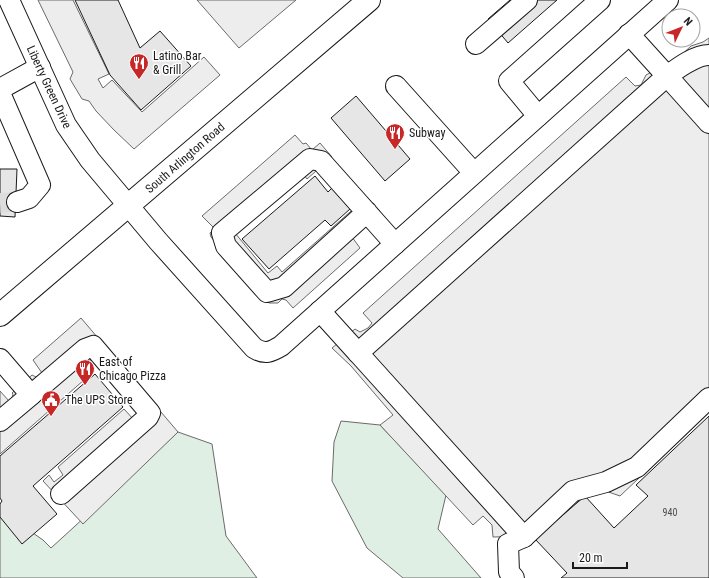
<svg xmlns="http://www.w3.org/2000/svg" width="709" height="578" font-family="'Roboto Condensed',sans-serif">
<rect width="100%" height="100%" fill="#fff"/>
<g fill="#e0efe3" stroke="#6a6a6a">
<polygon points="341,421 380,425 446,495 438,529 481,578 403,578 367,548 332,481 334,442"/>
<polygon points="178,432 212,444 226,536 257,578 0,578 0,510 43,540 51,548"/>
</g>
<g fill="#ededed" stroke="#6a6a6a">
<polygon points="38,0 73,0 109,74 98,79 103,88 112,80 142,112 204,57 220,75 134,149 114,130 96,111 89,101 82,99 70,79 73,72"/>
<polygon points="197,0 296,0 239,48"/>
<polygon points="709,38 709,412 620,496 600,489 590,490 531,536 493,537 492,525 483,516 473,525 380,425 393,415 351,366 332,348 355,329 360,332 368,328 372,323 363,313 626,77 635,86 641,85 646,75 678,58 691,46 703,42"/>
<polygon points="295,135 303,144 306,143 312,150 320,143 332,157 307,179 304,175 235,233 268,273 277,266 282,272 367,197 380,211 357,230 352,237 360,248 293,308 286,300 282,299 278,303 269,303 211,237 210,233 213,230 213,227 202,216"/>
<polygon points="81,318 178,432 83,524 43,481 49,475 54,482 63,475 58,467 124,409 135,421 138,416 137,410 96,362 90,360 84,362 93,372 0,454 0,391 9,401 12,398 13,394 12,393 32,375 36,377 42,373 33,360"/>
</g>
<g fill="#e6e6e6" stroke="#1a1a1a">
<polygon points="75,0 118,0 140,48 160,31 191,66 141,110 110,75"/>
<polygon points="510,0 557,0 508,43 488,19"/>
<polygon points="356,96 410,159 385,181 331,118"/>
<polygon points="0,169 17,169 15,217 0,216"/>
<polygon points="315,176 328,192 332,188 350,209 331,226 325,220 269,269 242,239"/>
<polygon points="95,374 123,407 33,486 57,514 22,544 0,517 0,504 2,501 0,498 0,456"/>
<polygon points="709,416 709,578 561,578 567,573 535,539 585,496 614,528 648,496 636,485"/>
</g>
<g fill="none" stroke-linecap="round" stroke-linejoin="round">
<polyline stroke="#ddd" stroke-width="20" stroke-dasharray="20 10" stroke-linecap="butt" points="0,203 17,202"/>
<g stroke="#1a1a1a" stroke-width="22">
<g id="minor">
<path d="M9,0L66,125L90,160L158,241L254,348C265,355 271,352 281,346L668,0"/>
<polyline points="476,44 527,0"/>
<path d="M709,55C695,55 678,68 667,76L709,123"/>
<polyline points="396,86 474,173"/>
<polyline points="0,89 40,67"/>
<polyline points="0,93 40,185 29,198 17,202"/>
<polyline points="538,116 509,81 600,0"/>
<polyline points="367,212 284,287 267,292 226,246 222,233 310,159 321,161 395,244"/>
<polyline points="320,311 358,353 630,109 667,76 629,34"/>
<polyline points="358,353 524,537 573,491 606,482 637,467 709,398"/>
<polyline points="0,359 31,395 85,349 93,346 150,413 148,417 61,494"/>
<polyline points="0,421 31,395"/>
<polyline points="514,578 509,572 508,544 524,537"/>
</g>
</g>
<g stroke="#1a1a1a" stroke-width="24">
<polyline id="major" points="0,315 369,0"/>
</g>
<use href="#minor" stroke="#fff" stroke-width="20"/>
<use href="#major" stroke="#fff" stroke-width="22"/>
</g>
<defs>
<g id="restaurant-pin" transform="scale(1)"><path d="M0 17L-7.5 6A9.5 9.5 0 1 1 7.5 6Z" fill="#c62828" stroke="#fff"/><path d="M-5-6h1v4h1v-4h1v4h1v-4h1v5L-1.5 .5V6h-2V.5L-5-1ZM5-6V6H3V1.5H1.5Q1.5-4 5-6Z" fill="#fff"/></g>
<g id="civic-pin" transform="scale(1)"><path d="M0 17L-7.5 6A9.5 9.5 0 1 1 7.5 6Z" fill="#c62828" stroke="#fff"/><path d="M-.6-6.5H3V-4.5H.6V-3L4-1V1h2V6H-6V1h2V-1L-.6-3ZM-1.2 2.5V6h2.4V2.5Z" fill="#fff"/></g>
</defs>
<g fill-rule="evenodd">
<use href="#restaurant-pin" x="139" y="63"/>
<use href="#restaurant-pin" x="395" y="133"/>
<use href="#restaurant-pin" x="85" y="369"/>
<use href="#civic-pin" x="51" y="400"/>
</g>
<g text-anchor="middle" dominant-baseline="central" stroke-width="3" stroke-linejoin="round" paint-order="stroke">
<g font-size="10" fill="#4d4d4d">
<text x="670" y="512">940</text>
</g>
<g font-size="12" fill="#1a1a1a" stroke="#fff" text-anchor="start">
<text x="153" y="56">Latino Bar<tspan x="153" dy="14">&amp; Grill</tspan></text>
<text x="409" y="133">Subway</text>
<text x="99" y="362">East of<tspan x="99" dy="14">Chicago Pizza</tspan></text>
<text x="65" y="400">The UPS Store</text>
</g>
<g font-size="12" fill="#1a1a1a" stroke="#fff">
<text transform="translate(49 87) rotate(65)">Liberty Green Drive</text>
<text transform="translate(185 158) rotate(-41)">South Arlington Road</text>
</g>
</g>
<g transform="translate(681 28) rotate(47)"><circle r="19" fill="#ffffff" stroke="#a3a3a3"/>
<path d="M0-3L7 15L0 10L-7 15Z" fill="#c62828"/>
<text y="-6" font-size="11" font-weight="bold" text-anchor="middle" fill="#1a1a1a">N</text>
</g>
<path d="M573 562v6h54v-6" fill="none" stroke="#1a1a1a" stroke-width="2"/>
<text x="579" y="562" font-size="12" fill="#1a1a1a" stroke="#ffffff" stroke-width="3" paint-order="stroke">20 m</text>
</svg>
